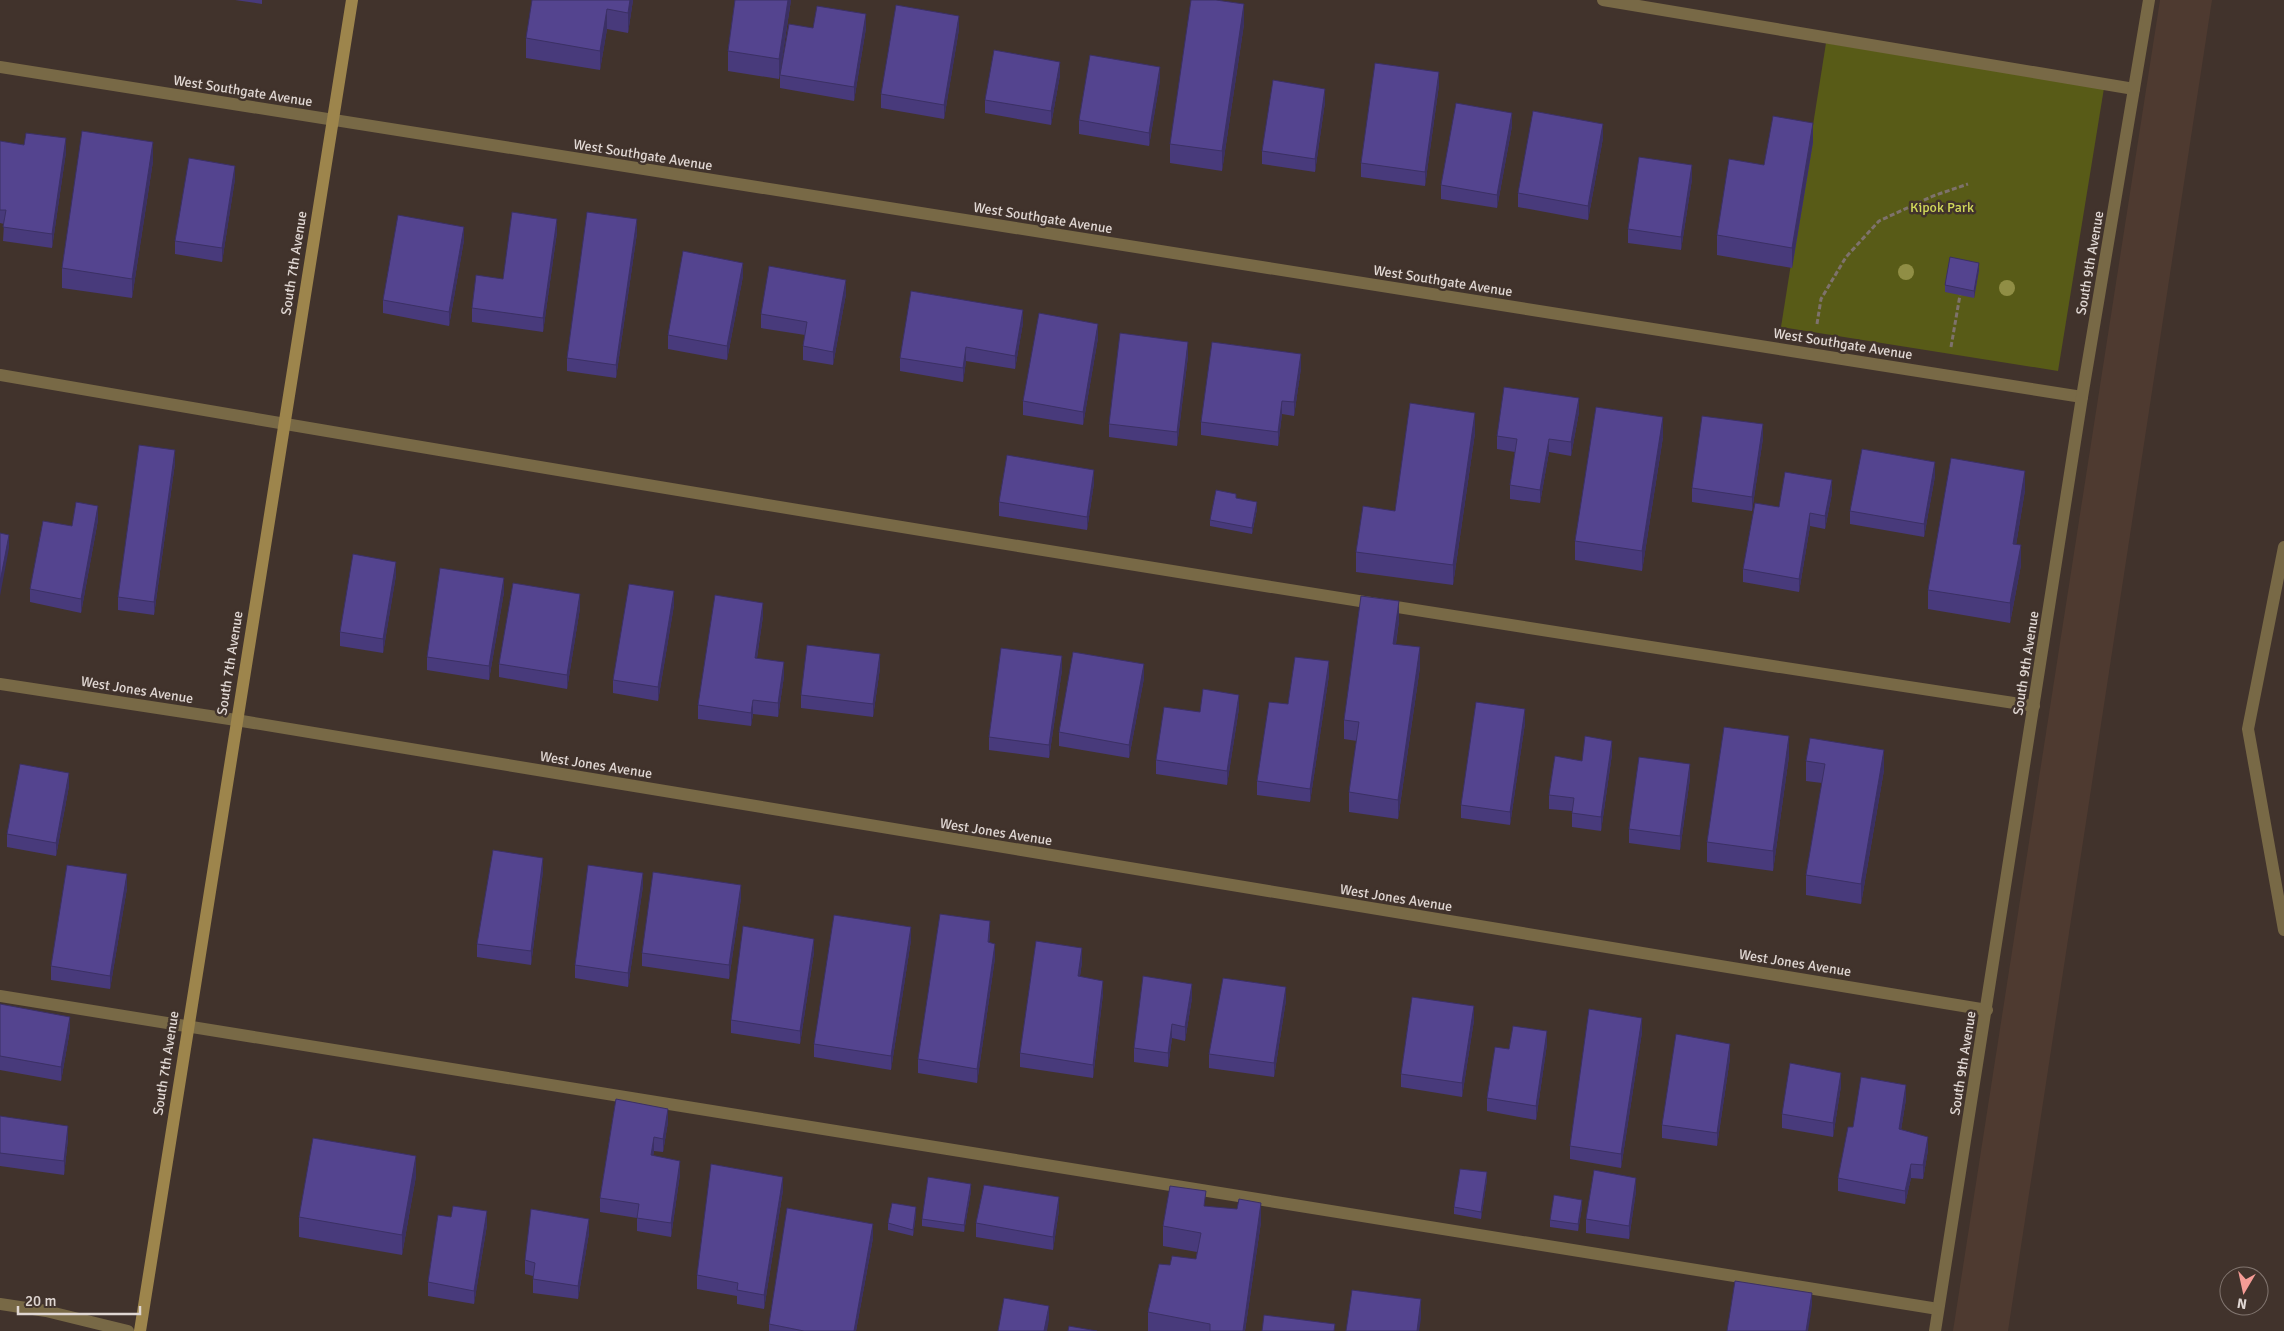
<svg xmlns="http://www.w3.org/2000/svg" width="2284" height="1331" font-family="Signika,sans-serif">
<rect width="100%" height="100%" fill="#41332c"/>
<polygon fill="#4e3a30" points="2160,0 2212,0 2008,1331 1953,1331"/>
<polygon fill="#585b17" points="1826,43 2104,88 2058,371 1781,327"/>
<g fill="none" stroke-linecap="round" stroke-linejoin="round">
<g stroke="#7e726c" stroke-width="3" stroke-dasharray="5 2.5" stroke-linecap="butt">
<polyline points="1817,324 1821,299 1846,257 1879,221 1933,196 1968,184"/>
<polyline points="1951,347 1960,295"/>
</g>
<g stroke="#786946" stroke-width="12">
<polyline points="1603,0 2134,89"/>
<path d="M0,375C677,492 1355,603 2034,706"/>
<polyline points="2284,547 2248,729 2284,930"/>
<polyline points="0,996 1938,1309"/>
</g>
<g stroke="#786946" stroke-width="12">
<polyline points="0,67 2082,397"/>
<polyline points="0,684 236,720 1987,1010"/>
<polyline points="0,1304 46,1311 128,1331"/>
<polyline points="1935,1331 2082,397 2149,0"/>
</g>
<polyline stroke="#9d854c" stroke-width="12" points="140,1331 352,0"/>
</g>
<g fill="#908e45">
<circle cx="1906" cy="272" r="8"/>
<circle cx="2007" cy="288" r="8"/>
</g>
<g fill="#483a7b">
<polygon points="235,0 262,0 262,4"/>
<polygon points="633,0 628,33 607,29 600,70 526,58 526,38"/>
<polygon points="735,0 791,0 779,79 728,71 728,51"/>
<polygon points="1244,24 1222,171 1170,163 1170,144"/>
<polygon points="813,28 866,28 854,101 780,88 780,75"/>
<polygon points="959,29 944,119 881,108 881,94"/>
<polygon points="1060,75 1051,125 985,113 985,100"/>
<polygon points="1160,80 1149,146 1079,134 1079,120"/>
<polygon points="1439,85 1425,186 1361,177 1361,163"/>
<polygon points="1325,102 1315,172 1262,164 1262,151"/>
<polygon points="1512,126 1497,208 1441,199 1441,185"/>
<polygon points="1603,138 1588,220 1518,207 1518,193"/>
<polygon points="0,141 66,152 52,248 3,241 4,224 0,223"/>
<polygon points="1813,142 1792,268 1717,255 1717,235 1764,165"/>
<polygon points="153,161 132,298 62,288 62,268"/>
<polygon points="235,179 222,262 175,254 175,241"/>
<polygon points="1692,179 1681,250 1628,243 1628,229"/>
<polygon points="557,232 543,332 472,322 472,308 503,279"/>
<polygon points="637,233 616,378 567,371 567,358"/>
<polygon points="464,240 449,326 383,313 383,300"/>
<polygon points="1979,270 1974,298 1945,292 1945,285"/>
<polygon points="743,276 727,360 668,349 668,335"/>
<polygon points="846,294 833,365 803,360 803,346 805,335 761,328 761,314"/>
<polygon points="1023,323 1015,369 966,361 963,382 900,371 900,358"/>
<polygon points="1098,338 1083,425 1023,415 1023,401"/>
<polygon points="1188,356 1177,446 1109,437 1109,424"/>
<polygon points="1301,368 1294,416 1282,414 1278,446 1201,435 1201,422"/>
<polygon points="1579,412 1571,456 1549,452 1540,503 1510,499 1510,485 1515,452 1497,449 1497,436"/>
<polygon points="1475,433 1453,585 1356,572 1356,552 1395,511"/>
<polygon points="1663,437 1642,571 1575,560 1575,541"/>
<polygon points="1763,438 1752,511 1692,502 1692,488"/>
<polygon points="175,463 154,615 118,610 118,597"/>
<polygon points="1935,476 1924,537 1850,524 1850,511"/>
<polygon points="1094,483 1087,530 999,516 999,502"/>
<polygon points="2025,490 2016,545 2021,565 2010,623 1928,609 1928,590"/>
<polygon points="1832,493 1825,529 1810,526 1799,592 1743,582 1743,569 1779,507"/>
<polygon points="1236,498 1257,509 1252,534 1210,526 1210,520"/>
<polygon points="98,520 81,613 30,602 30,589 72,526"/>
<polygon points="396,575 383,653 340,646 340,632"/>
<polygon points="504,592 489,680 427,670 427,657"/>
<polygon points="674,605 658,701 613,693 613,680"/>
<polygon points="580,608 567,689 499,677 499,664"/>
<polygon points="763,616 757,658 784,676 778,717 753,714 751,726 698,719 698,705"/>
<polygon points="1399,621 1396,644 1420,667 1398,819 1349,812 1349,792 1357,741 1344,739 1344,720"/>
<polygon points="880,668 873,717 801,708 801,695"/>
<polygon points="1062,670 1049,758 989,750 989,737"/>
<polygon points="1329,675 1310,802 1257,795 1257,781 1288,704"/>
<polygon points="1144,678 1129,758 1059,746 1059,732"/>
<polygon points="1239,708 1227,785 1156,774 1156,760 1200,712"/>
<polygon points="1525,723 1510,825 1461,818 1461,805"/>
<polygon points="1612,754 1601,831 1572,827 1572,811 1549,809 1549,795 1582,761"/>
<polygon points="1789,756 1773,871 1707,862 1707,842"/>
<polygon points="1806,761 1884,770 1861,904 1806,895 1806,875 1822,783 1806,781"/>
<polygon points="1690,778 1680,850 1629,843 1629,829"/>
<polygon points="69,786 56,856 7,847 7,834"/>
<polygon points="543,871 531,965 477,957 477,944"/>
<polygon points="643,886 628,987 575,978 575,965"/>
<polygon points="127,888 110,989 51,980 51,966"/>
<polygon points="741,898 729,979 642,966 642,953"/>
<polygon points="990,935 989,942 995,958 977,1083 918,1073 918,1059"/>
<polygon points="911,940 891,1070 814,1057 814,1044"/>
<polygon points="814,952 800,1044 731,1033 731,1020"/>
<polygon points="1082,962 1080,976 1103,994 1093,1078 1020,1067 1020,1053"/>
<polygon points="1192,998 1185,1041 1172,1038 1168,1067 1134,1062 1134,1048"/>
<polygon points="1286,1000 1274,1077 1209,1068 1209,1054"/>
<polygon points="0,1004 70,1030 61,1081 0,1070"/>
<polygon points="1474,1020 1462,1097 1401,1087 1401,1074"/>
<polygon points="1642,1032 1621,1168 1570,1159 1570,1146"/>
<polygon points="1547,1044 1536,1120 1487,1111 1487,1098"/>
<polygon points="1730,1058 1717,1146 1662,1138 1662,1125"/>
<polygon points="1841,1086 1833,1137 1782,1128 1782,1114"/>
<polygon points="616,1099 668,1122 663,1152 654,1151 653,1156 680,1174 671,1237 637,1231 637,1218 600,1212 600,1198"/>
<polygon points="1906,1099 1901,1130 1928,1150 1923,1179 1911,1178 1905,1204 1838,1191 1838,1178 1853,1127"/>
<polygon points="0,1116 68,1139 64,1175 0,1166"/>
<polygon points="416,1176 402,1255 299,1237 299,1217"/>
<polygon points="1487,1179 1481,1219 1454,1214 1454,1207"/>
<polygon points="783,1190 764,1309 737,1304 737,1296 697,1289 697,1275"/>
<polygon points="971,1191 964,1232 922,1226 922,1219"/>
<polygon points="1636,1191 1629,1239 1586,1233 1586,1219"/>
<polygon points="1206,1206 1261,1222 1245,1331 1148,1331 1148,1312 1196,1259 1197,1252 1163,1246 1163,1226"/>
<polygon points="1582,1207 1578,1231 1550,1227 1550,1220"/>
<polygon points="1059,1210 1053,1250 976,1237 976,1223"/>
<polygon points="916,1214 913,1236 888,1230 888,1223"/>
<polygon points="487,1225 474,1304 428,1296 428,1282"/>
<polygon points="589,1233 578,1299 533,1293 533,1276 525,1274 525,1260"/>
<polygon points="873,1238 856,1331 769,1331 769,1324"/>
</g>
<g fill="#3b3064">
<polygon points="630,0 633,0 628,33 628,13"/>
<polygon points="788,0 791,0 779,79 779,59"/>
<polygon points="1244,4 1244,24 1222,171 1222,151"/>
<polygon points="607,9 607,29 600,70 600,51"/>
<polygon points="866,14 866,28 854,101 854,87"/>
<polygon points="959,16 959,29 944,119 944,105"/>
<polygon points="1060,62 1060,75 1051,125 1051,111"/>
<polygon points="1160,67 1160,80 1149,146 1149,133"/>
<polygon points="1439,72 1439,85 1425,186 1425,172"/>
<polygon points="1325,89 1325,102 1315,172 1315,159"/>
<polygon points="1512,113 1512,126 1497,208 1497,195"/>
<polygon points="1813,123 1813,142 1792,268 1792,248"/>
<polygon points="1603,124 1603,138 1588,220 1588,206"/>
<polygon points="66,138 66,152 52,248 52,234"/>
<polygon points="153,142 153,161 132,298 132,279"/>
<polygon points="1692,165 1692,179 1681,250 1681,237"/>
<polygon points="235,166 235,179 222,262 222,248"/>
<polygon points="557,219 557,232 543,332 543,318"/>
<polygon points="637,219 637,233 616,378 616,365"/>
<polygon points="464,227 464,240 449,326 449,312"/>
<polygon points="743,263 743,276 727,360 727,346"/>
<polygon points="1979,263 1979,270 1974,298 1974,291"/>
<polygon points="846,280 846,294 833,365 833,352"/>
<polygon points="1023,310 1023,323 1015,369 1015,356"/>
<polygon points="1098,324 1098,338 1083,425 1083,412"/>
<polygon points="1188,342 1188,356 1177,446 1177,432"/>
<polygon points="966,347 966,361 963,382 963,368"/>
<polygon points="1301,354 1301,368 1294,416 1294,402"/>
<polygon points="1579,398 1579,412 1571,456 1571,442"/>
<polygon points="1282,401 1282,414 1278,446 1278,432"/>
<polygon points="1475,413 1475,433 1453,585 1453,565"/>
<polygon points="1663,417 1663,437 1642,571 1642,551"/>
<polygon points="1763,424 1763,438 1752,511 1752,497"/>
<polygon points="1549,439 1549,452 1540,503 1540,490"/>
<polygon points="175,450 175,463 154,615 154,602"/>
<polygon points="1935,462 1935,476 1924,537 1924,524"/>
<polygon points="1094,470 1094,483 1087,530 1087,517"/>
<polygon points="2025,471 2025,490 2013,564 2013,544"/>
<polygon points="1832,480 1832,493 1825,529 1825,516"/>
<polygon points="1257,502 1257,509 1252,534 1252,528"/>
<polygon points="98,506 98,520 81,613 81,599"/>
<polygon points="1810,513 1810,526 1799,592 1799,579"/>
<polygon points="9,535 9,548 0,596 0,582"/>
<polygon points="2021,545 2021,565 2010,623 2010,603"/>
<polygon points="396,562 396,575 383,653 383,639"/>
<polygon points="504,578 504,592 489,680 489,666"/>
<polygon points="674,591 674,605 658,701 658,687"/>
<polygon points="580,594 580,608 567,689 567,675"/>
<polygon points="1399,601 1399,621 1393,663 1393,644"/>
<polygon points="763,603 763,616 755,671 755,658"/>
<polygon points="1420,647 1420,667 1398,819 1398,800"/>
<polygon points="880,654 880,668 873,717 873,704"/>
<polygon points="1062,656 1062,670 1049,758 1049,745"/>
<polygon points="1329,661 1329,675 1310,802 1310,789"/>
<polygon points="784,662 784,676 778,717 778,703"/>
<polygon points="1144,664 1144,678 1129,758 1129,745"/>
<polygon points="1239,695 1239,708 1227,785 1227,771"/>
<polygon points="753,700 753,714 751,726 751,713"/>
<polygon points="1525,709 1525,723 1510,825 1510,812"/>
<polygon points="1789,736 1789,756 1773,871 1773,851"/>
<polygon points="1612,741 1612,754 1601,831 1601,817"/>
<polygon points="1884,750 1884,770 1861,904 1861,884"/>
<polygon points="1690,764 1690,778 1680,850 1680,836"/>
<polygon points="69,773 69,786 56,856 56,843"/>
<polygon points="543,858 543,871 531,965 531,951"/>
<polygon points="643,873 643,886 628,987 628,973"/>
<polygon points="127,874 127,888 110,989 110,976"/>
<polygon points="741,885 741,898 729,979 729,965"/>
<polygon points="990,921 990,935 988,955 988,942"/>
<polygon points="911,927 911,940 891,1070 891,1056"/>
<polygon points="814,939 814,952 800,1044 800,1031"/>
<polygon points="995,944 995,958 977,1083 977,1069"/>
<polygon points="1082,948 1082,962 1078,990 1078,976"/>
<polygon points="1103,981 1103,994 1093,1078 1093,1065"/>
<polygon points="1192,984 1192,998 1185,1041 1185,1027"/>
<polygon points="1286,987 1286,1000 1274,1077 1274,1063"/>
<polygon points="1474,1006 1474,1020 1462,1097 1462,1083"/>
<polygon points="70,1017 70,1030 61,1081 61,1067"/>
<polygon points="1642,1018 1642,1032 1621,1168 1621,1154"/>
<polygon points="1172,1024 1172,1038 1168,1067 1168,1053"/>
<polygon points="1547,1031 1547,1044 1536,1120 1536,1106"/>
<polygon points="1730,1044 1730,1058 1717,1146 1717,1133"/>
<polygon points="1841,1073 1841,1086 1833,1137 1833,1123"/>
<polygon points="1906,1085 1906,1099 1899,1143 1899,1129"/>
<polygon points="668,1109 668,1122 663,1152 663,1139"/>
<polygon points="68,1126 68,1139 64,1175 64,1161"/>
<polygon points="654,1137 654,1151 651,1169 651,1155"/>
<polygon points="1928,1137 1928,1150 1923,1179 1923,1165"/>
<polygon points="416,1156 416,1176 402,1255 402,1235"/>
<polygon points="680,1161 680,1174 671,1237 671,1223"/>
<polygon points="1911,1164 1911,1178 1905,1204 1905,1191"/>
<polygon points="1487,1172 1487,1179 1481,1219 1481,1212"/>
<polygon points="783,1177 783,1190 764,1309 764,1295"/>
<polygon points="1636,1178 1636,1191 1629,1239 1629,1226"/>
<polygon points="971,1184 971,1191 964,1232 964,1225"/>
<polygon points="1059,1197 1059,1210 1053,1250 1053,1237"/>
<polygon points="1582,1200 1582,1207 1578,1231 1578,1224"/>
<polygon points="1261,1203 1261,1222 1245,1331 1243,1331"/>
<polygon points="916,1207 916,1214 913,1236 913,1230"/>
<polygon points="487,1211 487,1225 474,1304 474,1291"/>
<polygon points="589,1219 589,1233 578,1299 578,1286"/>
<polygon points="873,1224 873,1238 856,1331 854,1331"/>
<polygon points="1812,1293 1812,1306 1808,1331 1806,1331"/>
<polygon points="1421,1299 1421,1319 1419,1331 1417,1331"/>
<polygon points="1049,1306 1049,1320 1047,1331 1044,1331"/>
</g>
<g fill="#54448f" stroke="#3b3064">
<polygon points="532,0 630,0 628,13 607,9 600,51 526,38"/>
<polygon points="735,0 788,0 779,59 728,51"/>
<polygon points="1191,0 1216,0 1244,4 1222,151 1170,144"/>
<polygon points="896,5 959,16 944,105 881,94"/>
<polygon points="817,6 866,14 854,87 780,75 789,24 813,28"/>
<polygon points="994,50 1060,62 1051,111 985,100"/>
<polygon points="1090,55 1160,67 1149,133 1079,120"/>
<polygon points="1375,63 1439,72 1425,172 1361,163"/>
<polygon points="1273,80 1325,89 1315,159 1262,151"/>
<polygon points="1456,103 1512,113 1497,195 1441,185"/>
<polygon points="1533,111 1603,124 1588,206 1518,193"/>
<polygon points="1773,116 1813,123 1792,248 1717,235 1729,159 1764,165"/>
<polygon points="82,131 153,142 132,279 62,268"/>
<polygon points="26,133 66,138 52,234 3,227 6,210 0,210 0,141 24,145"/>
<polygon points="1639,157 1692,165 1681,237 1628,229"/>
<polygon points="189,158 235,166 222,248 175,241"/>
<polygon points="512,212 557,219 543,318 472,308 476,275 503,279"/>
<polygon points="587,212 637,219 616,365 567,358"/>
<polygon points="398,215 464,227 449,312 383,300"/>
<polygon points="683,251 743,263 727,346 668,335"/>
<polygon points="1950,257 1979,263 1974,291 1945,285"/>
<polygon points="769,266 846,280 833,352 803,346 807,322 761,314"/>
<polygon points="911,291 1023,310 1015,356 966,347 963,368 900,358"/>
<polygon points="1039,313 1098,324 1083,412 1023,401"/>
<polygon points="1120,333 1188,342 1177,432 1109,424"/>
<polygon points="1212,342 1301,354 1294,402 1282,401 1278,432 1201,422"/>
<polygon points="1504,387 1579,398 1571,442 1549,439 1540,490 1510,485 1517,439 1497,436"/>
<polygon points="1410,403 1475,413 1453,565 1356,552 1363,506 1395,511"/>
<polygon points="1596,407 1663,417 1642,551 1575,541"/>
<polygon points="1702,416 1763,424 1752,497 1692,488"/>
<polygon points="139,445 175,450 154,602 118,597"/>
<polygon points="1862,449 1935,462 1924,524 1850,511"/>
<polygon points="1007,455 1094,470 1087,517 999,502"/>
<polygon points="1951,458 2025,471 2013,544 2021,545 2010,603 1928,590"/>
<polygon points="1785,472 1832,480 1825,516 1810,513 1799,579 1743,569 1755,503 1779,507"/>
<polygon points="1216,490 1236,494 1236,498 1257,502 1252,528 1210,520"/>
<polygon points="76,502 98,506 81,599 30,589 43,521 72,526"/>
<polygon points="0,533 9,535 0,582"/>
<polygon points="353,554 396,562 383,639 340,632"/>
<polygon points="440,568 504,578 489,666 427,657"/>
<polygon points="513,583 580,594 567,675 499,664"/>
<polygon points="629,584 674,591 658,687 613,680"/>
<polygon points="715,595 763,603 755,658 784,662 778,703 753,700 751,713 698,705"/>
<polygon points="1361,596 1399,601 1393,644 1420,647 1398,800 1349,792 1359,722 1344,720"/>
<polygon points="807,645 880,654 873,704 801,695"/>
<polygon points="1001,648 1062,656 1049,745 989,737"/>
<polygon points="1073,652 1144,664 1129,745 1059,732"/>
<polygon points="1295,657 1329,661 1310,789 1257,781 1269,702 1288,704"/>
<polygon points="1203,689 1239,695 1227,771 1156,760 1164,707 1200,712"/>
<polygon points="1476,702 1525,709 1510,812 1461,805"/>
<polygon points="1724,727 1789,736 1773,851 1707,842"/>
<polygon points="1585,736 1612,741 1601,817 1572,813 1574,798 1549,795 1555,756 1582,761"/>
<polygon points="1810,738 1884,750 1861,884 1806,875 1825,764 1806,761"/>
<polygon points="1639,757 1690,764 1680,836 1629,829"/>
<polygon points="20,764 69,773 56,843 7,834"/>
<polygon points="493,850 543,858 531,951 477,944"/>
<polygon points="67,865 127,874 110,976 51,966"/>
<polygon points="588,865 643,873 628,973 575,965"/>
<polygon points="653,872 741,885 729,965 642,953"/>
<polygon points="940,914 990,921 988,942 995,944 977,1069 918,1059"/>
<polygon points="834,915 911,927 891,1056 814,1044"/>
<polygon points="743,926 814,939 800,1031 731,1020"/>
<polygon points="1036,941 1082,948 1078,976 1103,981 1093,1065 1020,1053"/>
<polygon points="1143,976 1192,984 1185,1027 1172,1024 1168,1053 1134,1048"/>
<polygon points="1223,978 1286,987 1274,1063 1209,1054"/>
<polygon points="1412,997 1474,1006 1462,1083 1401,1074"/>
<polygon points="0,1004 70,1017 61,1067 0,1056"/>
<polygon points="1589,1009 1642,1018 1621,1154 1570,1146"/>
<polygon points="1513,1026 1547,1031 1536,1106 1487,1098 1495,1047 1509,1049"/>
<polygon points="1676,1034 1730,1044 1717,1133 1662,1125"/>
<polygon points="1790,1063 1841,1073 1833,1123 1782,1114"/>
<polygon points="1861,1077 1906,1085 1899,1129 1928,1137 1923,1165 1911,1164 1905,1191 1838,1178 1848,1127 1853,1127"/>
<polygon points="616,1099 668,1109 663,1139 654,1137 651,1155 680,1161 671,1223 637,1218 639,1204 600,1198"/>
<polygon points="0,1116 68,1126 64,1161 0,1153"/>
<polygon points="313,1138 416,1156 402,1235 299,1217"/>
<polygon points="711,1164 783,1177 764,1295 737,1290 738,1283 697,1275"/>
<polygon points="1460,1169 1487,1172 1481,1212 1454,1207"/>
<polygon points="1594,1170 1636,1178 1629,1226 1586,1219"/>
<polygon points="928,1177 971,1184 964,1225 922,1219"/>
<polygon points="984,1185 1059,1197 1053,1237 976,1223"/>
<polygon points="1170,1186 1206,1191 1204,1206 1237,1209 1239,1199 1261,1203 1243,1331 1210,1331 1210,1324 1148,1312 1159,1264 1170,1265 1172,1256 1196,1259 1201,1233 1163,1226"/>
<polygon points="1554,1195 1582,1200 1578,1224 1550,1220"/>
<polygon points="892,1203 916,1207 913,1230 888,1223"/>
<polygon points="453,1206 487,1211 474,1291 428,1282 438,1215 451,1217"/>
<polygon points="787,1208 873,1224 854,1331 804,1331 769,1324"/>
<polygon points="531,1209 589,1219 578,1286 533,1279 535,1263 525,1260"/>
<polygon points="1735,1281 1812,1293 1806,1331 1727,1331"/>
<polygon points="1352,1290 1421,1299 1417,1331 1346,1331"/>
<polygon points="1004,1298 1049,1306 1044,1331 998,1331"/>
<polygon points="1264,1315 1335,1324 1334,1331 1262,1331"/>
<polygon points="1069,1326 1097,1331 1068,1331"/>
</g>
<g text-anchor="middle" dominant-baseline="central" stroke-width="5" stroke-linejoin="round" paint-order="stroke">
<g font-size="14" fill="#e0d7d3" stroke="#41332c">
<text transform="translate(243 91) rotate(9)">West Southgate Avenue</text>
<text transform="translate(643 155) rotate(9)">West Southgate Avenue</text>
<text transform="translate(1043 218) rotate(9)">West Southgate Avenue</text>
<text transform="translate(294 263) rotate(-81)">South 7th Avenue</text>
<text transform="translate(2090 263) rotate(-80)">South 9th Avenue</text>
<text transform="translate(1443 281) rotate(9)">West Southgate Avenue</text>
<text transform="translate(1843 344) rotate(9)">West Southgate Avenue</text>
<text transform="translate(230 663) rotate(-81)">South 7th Avenue</text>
<text transform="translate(2026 663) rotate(-81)">South 9th Avenue</text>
<text transform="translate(137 690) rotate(9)">West Jones Avenue</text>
<text transform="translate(596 765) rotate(9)">West Jones Avenue</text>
<text transform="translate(996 832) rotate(9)">West Jones Avenue</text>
<text transform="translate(1396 898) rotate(9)">West Jones Avenue</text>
<text transform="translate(1795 963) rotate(9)">West Jones Avenue</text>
<text transform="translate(166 1063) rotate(-81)">South 7th Avenue</text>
<text transform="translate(1963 1063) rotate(-81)">South 9th Avenue</text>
</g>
<g font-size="14" fill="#d1d95a" stroke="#41332c">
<text x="1942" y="207">Kipok Park</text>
</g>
</g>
<g transform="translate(2244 1291) rotate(189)"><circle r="24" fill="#41332c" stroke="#81756f"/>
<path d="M0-4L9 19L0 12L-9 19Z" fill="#f59c96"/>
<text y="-8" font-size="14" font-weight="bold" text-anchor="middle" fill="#e0d7d3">N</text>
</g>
<path d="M18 1306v8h122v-8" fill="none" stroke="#e0d7d3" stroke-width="2.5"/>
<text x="25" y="1306" font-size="15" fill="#e0d7d3" stroke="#41332c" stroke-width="4" paint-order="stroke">20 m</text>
</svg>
